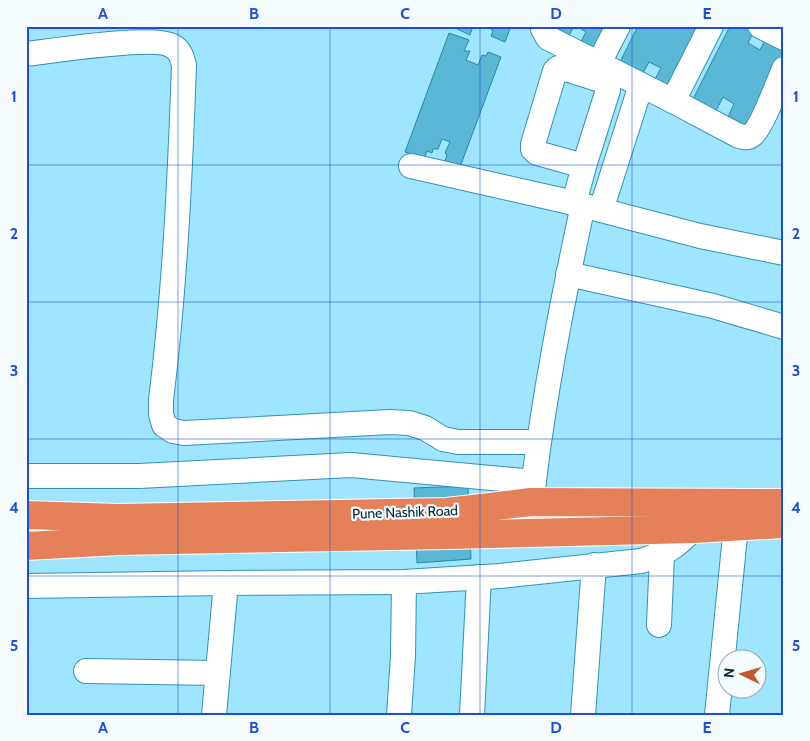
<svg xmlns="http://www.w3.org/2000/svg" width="810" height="741" font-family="Cabin,sans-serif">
<rect width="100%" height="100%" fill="#9fe5ff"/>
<g fill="#5bb7d6" stroke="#2589a6">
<polygon points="451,26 473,26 470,35"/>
<polygon points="491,26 511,26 505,42 491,36 493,31 490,28"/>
<polygon points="547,26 574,26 566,41"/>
<polygon points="576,26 615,26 600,56 579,45 586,32"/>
<polygon points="638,26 708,26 674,92 654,81 661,68 649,62 641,77 618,66"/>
<polygon points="730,26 744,26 754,31 748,43 760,50 767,36 784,45 784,57 748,128 728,117 734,104 723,97 715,113 692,101"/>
<polygon points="449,33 469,40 464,51 470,51 466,60 478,65 482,55 486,56 488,52 501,57 460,167 445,161 447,155 445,153 450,142 442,139 438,149 433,149 432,153 427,151 424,159 405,152"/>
<polygon points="468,486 471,559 417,563 414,488"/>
</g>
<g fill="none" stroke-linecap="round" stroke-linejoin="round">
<g stroke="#3393b1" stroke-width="26">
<g id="minor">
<path d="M543,26V29L548,38L673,101L737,135C742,137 747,139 752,135C762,127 778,83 784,69"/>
<polyline points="760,26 784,38"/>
<path d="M26,54C52,51 155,35 172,46C180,50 182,57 184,65C180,177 175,288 161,400V414L164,425L173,431L184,433L390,422L409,423L425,428L443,439L458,442H538"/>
<polyline points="599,63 618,26"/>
<polyline points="673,101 711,26"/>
<polyline points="411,166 574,203 700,236 784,253"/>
<polyline points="574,203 584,166 537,153 533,149 533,144 555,71 558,68 563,68 604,81 608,86 608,90 584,166"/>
<polyline points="601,210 641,85"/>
<polyline points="568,274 713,306 784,327"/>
<polyline points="26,476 139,476 351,465 534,482"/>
<path d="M532,497C543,399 562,302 583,205"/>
<path d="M26,586L226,583L404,582L500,576L641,561C666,553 675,548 693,529"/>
<polyline points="659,625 662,554"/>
<polyline points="86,671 218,673"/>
<polyline points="214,715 226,583"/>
<polyline points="399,715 403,656 404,582"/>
<polyline points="472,715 479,577"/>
<polyline points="583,715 594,565"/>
<polyline points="717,715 736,526"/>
</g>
</g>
<g stroke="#fff" stroke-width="30">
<g id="highway">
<polyline points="26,515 118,518 447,512 531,502 784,503"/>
<polyline points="26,546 119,541 449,535 693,529 784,524"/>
</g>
</g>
<use href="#minor" stroke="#fff" stroke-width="24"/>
<use href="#highway" stroke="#e58159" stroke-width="28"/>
</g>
<path fill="none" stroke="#1d4ed8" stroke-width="1" stroke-opacity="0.55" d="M178,26V715M330,26V715M480,26V715M632,26V715M26,165H784M26,302H784M26,439H784M26,576H784"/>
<g text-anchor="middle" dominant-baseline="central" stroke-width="4.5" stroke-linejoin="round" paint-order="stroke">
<g font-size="14" fill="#002834" stroke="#f4fcff">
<text transform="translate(405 512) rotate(-2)">Pune Nashik Road</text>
</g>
</g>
<rect width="810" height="741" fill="none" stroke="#f4fcff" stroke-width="55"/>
<g transform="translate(742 674) rotate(275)"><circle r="24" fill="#f4fcff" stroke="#92a7ae"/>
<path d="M0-4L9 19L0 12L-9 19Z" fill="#c15a2d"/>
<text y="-8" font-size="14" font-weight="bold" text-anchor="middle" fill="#002834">N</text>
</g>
<rect x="28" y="28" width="754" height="686" fill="none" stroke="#1d4ed8" stroke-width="2"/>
<g font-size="16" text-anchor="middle" font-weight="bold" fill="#1d4ed8">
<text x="103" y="19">A</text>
<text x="254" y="19">B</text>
<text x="405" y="19">C</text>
<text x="556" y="19">D</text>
<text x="707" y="19">E</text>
<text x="14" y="102">1</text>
<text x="796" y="102">1</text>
<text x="14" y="239">2</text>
<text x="796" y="239">2</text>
<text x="14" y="376">3</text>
<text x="796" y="376">3</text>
<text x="14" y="513">4</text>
<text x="796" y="513">4</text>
<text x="14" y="651">5</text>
<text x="796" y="651">5</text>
<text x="103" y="733">A</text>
<text x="254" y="733">B</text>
<text x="405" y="733">C</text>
<text x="556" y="733">D</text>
<text x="707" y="733">E</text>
</g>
</svg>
